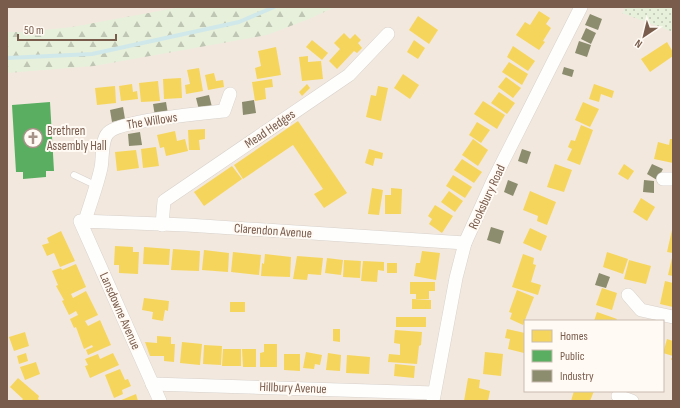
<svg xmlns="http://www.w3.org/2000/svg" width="680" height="408" font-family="'Sofia Sans Condensed',sans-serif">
<defs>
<pattern id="forest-firs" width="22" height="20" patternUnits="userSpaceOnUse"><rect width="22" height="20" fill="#e7f0db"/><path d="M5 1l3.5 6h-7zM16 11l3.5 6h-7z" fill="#c0c6b4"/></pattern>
<pattern id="park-dots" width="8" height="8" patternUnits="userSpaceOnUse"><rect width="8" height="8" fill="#e7f0db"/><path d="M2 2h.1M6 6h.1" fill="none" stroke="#c0c6b4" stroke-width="1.8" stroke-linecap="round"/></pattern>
</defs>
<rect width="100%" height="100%" fill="#f9f5f0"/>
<path fill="#f2e8de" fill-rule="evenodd" d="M7,7H673V401H7ZM525,321H663V391H525Z"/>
<polygon fill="url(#forest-firs)" points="181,7 335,7 309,19 267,35 94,66 7,73 7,32 25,32 72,27"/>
<polygon fill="url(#park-dots)" points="626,7 673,7 673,32 622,13"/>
<g fill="#f6d55c">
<polygon points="539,11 550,18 546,24 551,28 543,41 545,42 539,50 516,35 525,22 530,25"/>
<polygon points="418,16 438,30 429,44 409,30"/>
<polygon points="344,33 350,39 355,34 361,40 358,43 362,48 357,53 354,51 337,69 329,61 340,49 334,43"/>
<polygon points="312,40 328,53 322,60 306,47"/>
<polygon points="414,40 425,48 418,59 407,52"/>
<polygon points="667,42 673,52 673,56 650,72 641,59"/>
<polygon points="513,46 535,61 528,71 507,57"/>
<polygon points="276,47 281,75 257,79 255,68 261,66 258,51"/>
<polygon points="308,56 308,62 321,61 323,79 302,81 299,57"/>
<polygon points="509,62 528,74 522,85 502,72"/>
<polygon points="199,68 203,91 186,94 185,85 190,84 187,70"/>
<polygon points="214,73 216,81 223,80 224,87 208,90 205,75"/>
<polygon points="403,74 419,85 410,99 394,88"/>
<polygon points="506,77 521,88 513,98 498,87"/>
<polygon points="181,78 182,98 164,99 163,79"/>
<polygon points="272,79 273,87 265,88 266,99 255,101 252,82"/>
<polygon points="158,81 160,101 141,102 139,83"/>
<polygon points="132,84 133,92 137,91 138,99 121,101 119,86"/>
<polygon points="307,84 310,88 302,96 299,92"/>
<polygon points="594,84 614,91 612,98 601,94 599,102 589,99"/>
<polygon points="115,86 116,103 97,105 95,88"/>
<polygon points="378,86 388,88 381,121 366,117 371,95 376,96"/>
<polygon points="499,92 515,103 507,114 491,103"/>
<polygon points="483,101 505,115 497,129 474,114"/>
<polygon points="583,102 599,109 590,127 575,120"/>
<polygon points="298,121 347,193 324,208 314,194 323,189 293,145 243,179 234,165"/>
<polygon points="477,122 490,130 481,143 469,135"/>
<polygon points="581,125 593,130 580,165 567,160 572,149 568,147 571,140 575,141"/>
<polygon points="205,129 205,139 199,140 200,150 189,150 188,130"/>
<polygon points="175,131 177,141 185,139 188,151 166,156 164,147 160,148 157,135"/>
<polygon points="473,139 488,150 478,166 462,155"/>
<polygon points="670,139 673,139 673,163 654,159 658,142 669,145"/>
<polygon points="156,147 159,166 143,168 141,149"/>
<polygon points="369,149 383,153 382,159 375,158 373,166 365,163"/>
<polygon points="136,150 139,168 117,171 115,152"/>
<polygon points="462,159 482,172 474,183 454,170"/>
<polygon points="555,164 572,170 564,192 547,187"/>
<polygon points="624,164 634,171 628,180 618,174"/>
<polygon points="232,166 242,179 204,206 194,192"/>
<polygon points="453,175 472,187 465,198 446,186"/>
<polygon points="372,188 383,190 379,215 368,214"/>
<polygon points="391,188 402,189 401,214 385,214 385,195 391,195"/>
<polygon points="449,191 463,201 455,212 441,202"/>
<polygon points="530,191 556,202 547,225 537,221 538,216 523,210"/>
<polygon points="641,198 655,207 647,221 633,212"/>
<polygon points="435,205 453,216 442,233 429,224 432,219 428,216"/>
<polygon points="530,228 547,236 541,251 523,243"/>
<polygon points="672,230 673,230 673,253 667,252"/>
<polygon points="61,231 75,261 60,267 54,253 47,256 42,245 49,243 47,238"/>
<polygon points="115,246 133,247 133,252 139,252 138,274 119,273 119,265 114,265"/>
<polygon points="144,247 170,249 169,265 143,264"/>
<polygon points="173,249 200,251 199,271 171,270"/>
<polygon points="204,250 229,253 228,272 202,270"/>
<polygon points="422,251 440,253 436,280 414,276 416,263 420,263"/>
<polygon points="233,252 261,255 259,275 231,272"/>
<polygon points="607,252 628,259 623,274 603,267"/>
<polygon points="265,254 291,257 290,277 261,276 262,263 264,264"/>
<polygon points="523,254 534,258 533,264 536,265 531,282 541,285 538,295 512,287"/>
<polygon points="297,256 323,258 321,275 308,274 307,280 293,279"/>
<polygon points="327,258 343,260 341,275 325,273"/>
<polygon points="672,258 673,258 673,276 668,275"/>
<polygon points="344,260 361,261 360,278 343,277"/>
<polygon points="629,260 651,266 646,284 624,279"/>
<polygon points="363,261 384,262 384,271 378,270 377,282 361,281"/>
<rect x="387" y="263" width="10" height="10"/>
<polygon points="76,264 86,287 71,294 73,298 86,291 98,315 85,321 88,326 100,320 111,345 88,355 86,350 93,347 92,345 84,349 76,327 74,328 70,319 78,315 76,311 69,315 62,301 64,300 56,286 58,285 52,271 61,268 62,270"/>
<polygon points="665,281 673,283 673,307 660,304"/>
<polygon points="410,282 435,282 435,291 429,291 429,299 416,299 416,294 410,294"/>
<polygon points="602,288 617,293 612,310 596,305"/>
<polygon points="517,290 534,297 523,325 510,319 512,313 509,312"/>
<polygon points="144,298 169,301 168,311 165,310 163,321 152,319 153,312 142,310"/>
<polygon points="412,299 431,300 431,309 412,309"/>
<rect x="230" y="302" width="15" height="10"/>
<polygon points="597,312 617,319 616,321 594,321"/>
<rect x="396" y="317" width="30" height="10"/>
<polygon points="333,329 340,329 340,342 333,341"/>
<polygon points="507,329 525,333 524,353 508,349 510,339 505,338"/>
<polygon points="395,330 422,332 421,345 419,346 417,364 388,362 389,354 400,355 400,344 394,343"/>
<polygon points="25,332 29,346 14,351 9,337"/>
<polygon points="157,336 171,337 171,344 175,344 174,362 164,361 164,356 150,356 145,342 157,343"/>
<polygon points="667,339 673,341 673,362 671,359 673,356 663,353"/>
<polygon points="182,342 202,344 200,365 180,363"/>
<polygon points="264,344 277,344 277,367 260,367 260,353 264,352"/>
<polygon points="204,345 222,346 221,365 203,364"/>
<polygon points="223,349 241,349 241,366 222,366"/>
<polygon points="242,349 256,349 256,367 243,367"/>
<polygon points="306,352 322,355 320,365 315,364 314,369 303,368"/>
<polygon points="485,352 503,354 501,376 483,374"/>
<polygon points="26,353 28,361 19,364 17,356"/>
<polygon points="113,353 119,365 90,378 85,366 88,365 85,359 98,354 100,359"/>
<polygon points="328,353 341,355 340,371 326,370"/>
<polygon points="284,354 300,354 300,371 284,370"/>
<polygon points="347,355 370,357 369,374 346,373"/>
<polygon points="36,362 40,374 25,380 20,367"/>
<polygon points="395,364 415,366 414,378 394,376"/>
<polygon points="120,369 125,380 128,379 131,386 122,390 123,394 114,398 105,375"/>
<polygon points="18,378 39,396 38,399 41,401 21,401 23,399 10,387"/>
<polygon points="468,378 480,380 479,388 490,391 488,401 464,401"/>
<polygon points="574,391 594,391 590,401 571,401"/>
<polygon points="136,394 138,401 119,401"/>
</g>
<polygon fill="#5aae61" points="50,102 54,171 46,171 46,177 23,179 23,172 16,172 12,105"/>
<g fill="#8c8c6e">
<polygon points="590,14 602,19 598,30 585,25"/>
<polygon points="586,28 596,33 591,44 581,39"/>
<polygon points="579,41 591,45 587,57 575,53"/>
<polygon points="564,67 574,70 572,77 562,74"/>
<polygon points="209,95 212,107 199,110 196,98"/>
<polygon points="254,100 256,113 243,115 242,102"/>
<polygon points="166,102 168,114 155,116 153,104"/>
<polygon points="123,107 125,119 112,122 110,110"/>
<polygon points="140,132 142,145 129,146 128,134"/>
<polygon points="522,149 531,152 527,164 518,161"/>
<polygon points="652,164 663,169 657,180 647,174"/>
<polygon points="508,180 518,184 513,196 504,192"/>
<polygon points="644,180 654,181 654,193 643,192"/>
<polygon points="491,227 504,231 500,244 487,240"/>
<polygon points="599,273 610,277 606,288 595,285"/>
</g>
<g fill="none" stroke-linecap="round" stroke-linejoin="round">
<polyline stroke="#d0e8ea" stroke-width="4" points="7,58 92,54 239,22 274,7"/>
<g stroke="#d7d1cb" stroke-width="7">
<polyline id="service" points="74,175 95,185"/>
</g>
<g stroke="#d7d1cb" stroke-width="14">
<g id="minor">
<polyline points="663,179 673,179"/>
<path d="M85,221C90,204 97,186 101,168C103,159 101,140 108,133C118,121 204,113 224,111L230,94"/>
<polyline points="162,225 164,201 349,75 388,34"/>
<polyline points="628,295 641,310 673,317"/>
<polyline points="152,384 434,393"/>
<polyline points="618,396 632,401"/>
<polyline points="160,401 80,221 187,225 465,243"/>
<polyline points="433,401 456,278 465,243 493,181 581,7"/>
</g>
</g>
<use href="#service" stroke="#fefefd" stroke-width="6"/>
<use href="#minor" stroke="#fefefd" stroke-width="13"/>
</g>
<defs>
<g id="church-ring" transform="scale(1)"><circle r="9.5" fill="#fffaf3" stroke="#a69286" stroke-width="1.5"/><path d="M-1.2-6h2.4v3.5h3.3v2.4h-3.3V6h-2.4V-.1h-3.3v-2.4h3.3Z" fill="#a69286"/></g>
</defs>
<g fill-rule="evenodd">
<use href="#church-ring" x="33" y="138"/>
</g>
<g text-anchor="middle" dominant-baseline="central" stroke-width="4" stroke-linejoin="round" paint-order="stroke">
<g font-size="13" fill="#7a5c4d" stroke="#fffaf3">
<text transform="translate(152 121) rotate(-9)">The Willows</text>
<text transform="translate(270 129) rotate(-34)">Mead Hedges</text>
<text transform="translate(487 197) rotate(-65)">Rooksbury Road</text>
<text transform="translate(273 231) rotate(4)">Clarendon Avenue</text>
<text transform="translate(120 311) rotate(66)">Lansdowne Avenue</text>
<text transform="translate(293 388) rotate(2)">Hillbury Avenue</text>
</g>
<g font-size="13" fill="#7a5c4d" stroke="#fffaf3" text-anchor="start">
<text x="47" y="131">Brethren<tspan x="47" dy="15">Assembly Hall</tspan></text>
</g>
</g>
<rect width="680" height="408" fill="none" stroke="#7a5c4d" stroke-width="16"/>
<rect x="524" y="320" width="140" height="72" fill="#fffaf3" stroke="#cabbb1"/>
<rect x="532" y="330" width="20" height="12" fill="#f6d55c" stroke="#cabbb1"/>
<text x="560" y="340" font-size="12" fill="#7a5c4d">Homes</text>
<rect x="532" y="350" width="20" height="12" fill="#5aae61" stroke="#cabbb1"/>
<text x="560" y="360" font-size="12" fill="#7a5c4d">Public</text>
<rect x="532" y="370" width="20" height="12" fill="#8c8c6e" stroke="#cabbb1"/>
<text x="560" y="380" font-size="12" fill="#7a5c4d">Industry</text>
<g transform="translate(644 36) rotate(215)" stroke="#fffaf3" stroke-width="3" paint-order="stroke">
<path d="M0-3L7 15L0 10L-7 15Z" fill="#7a5c4d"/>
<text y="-6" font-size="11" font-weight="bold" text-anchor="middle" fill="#7a5c4d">N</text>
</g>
<path d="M18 34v6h98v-6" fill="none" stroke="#7a5c4d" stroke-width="2"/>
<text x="24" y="34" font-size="12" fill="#7a5c4d" stroke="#fffaf3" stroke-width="3" paint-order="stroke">50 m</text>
</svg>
